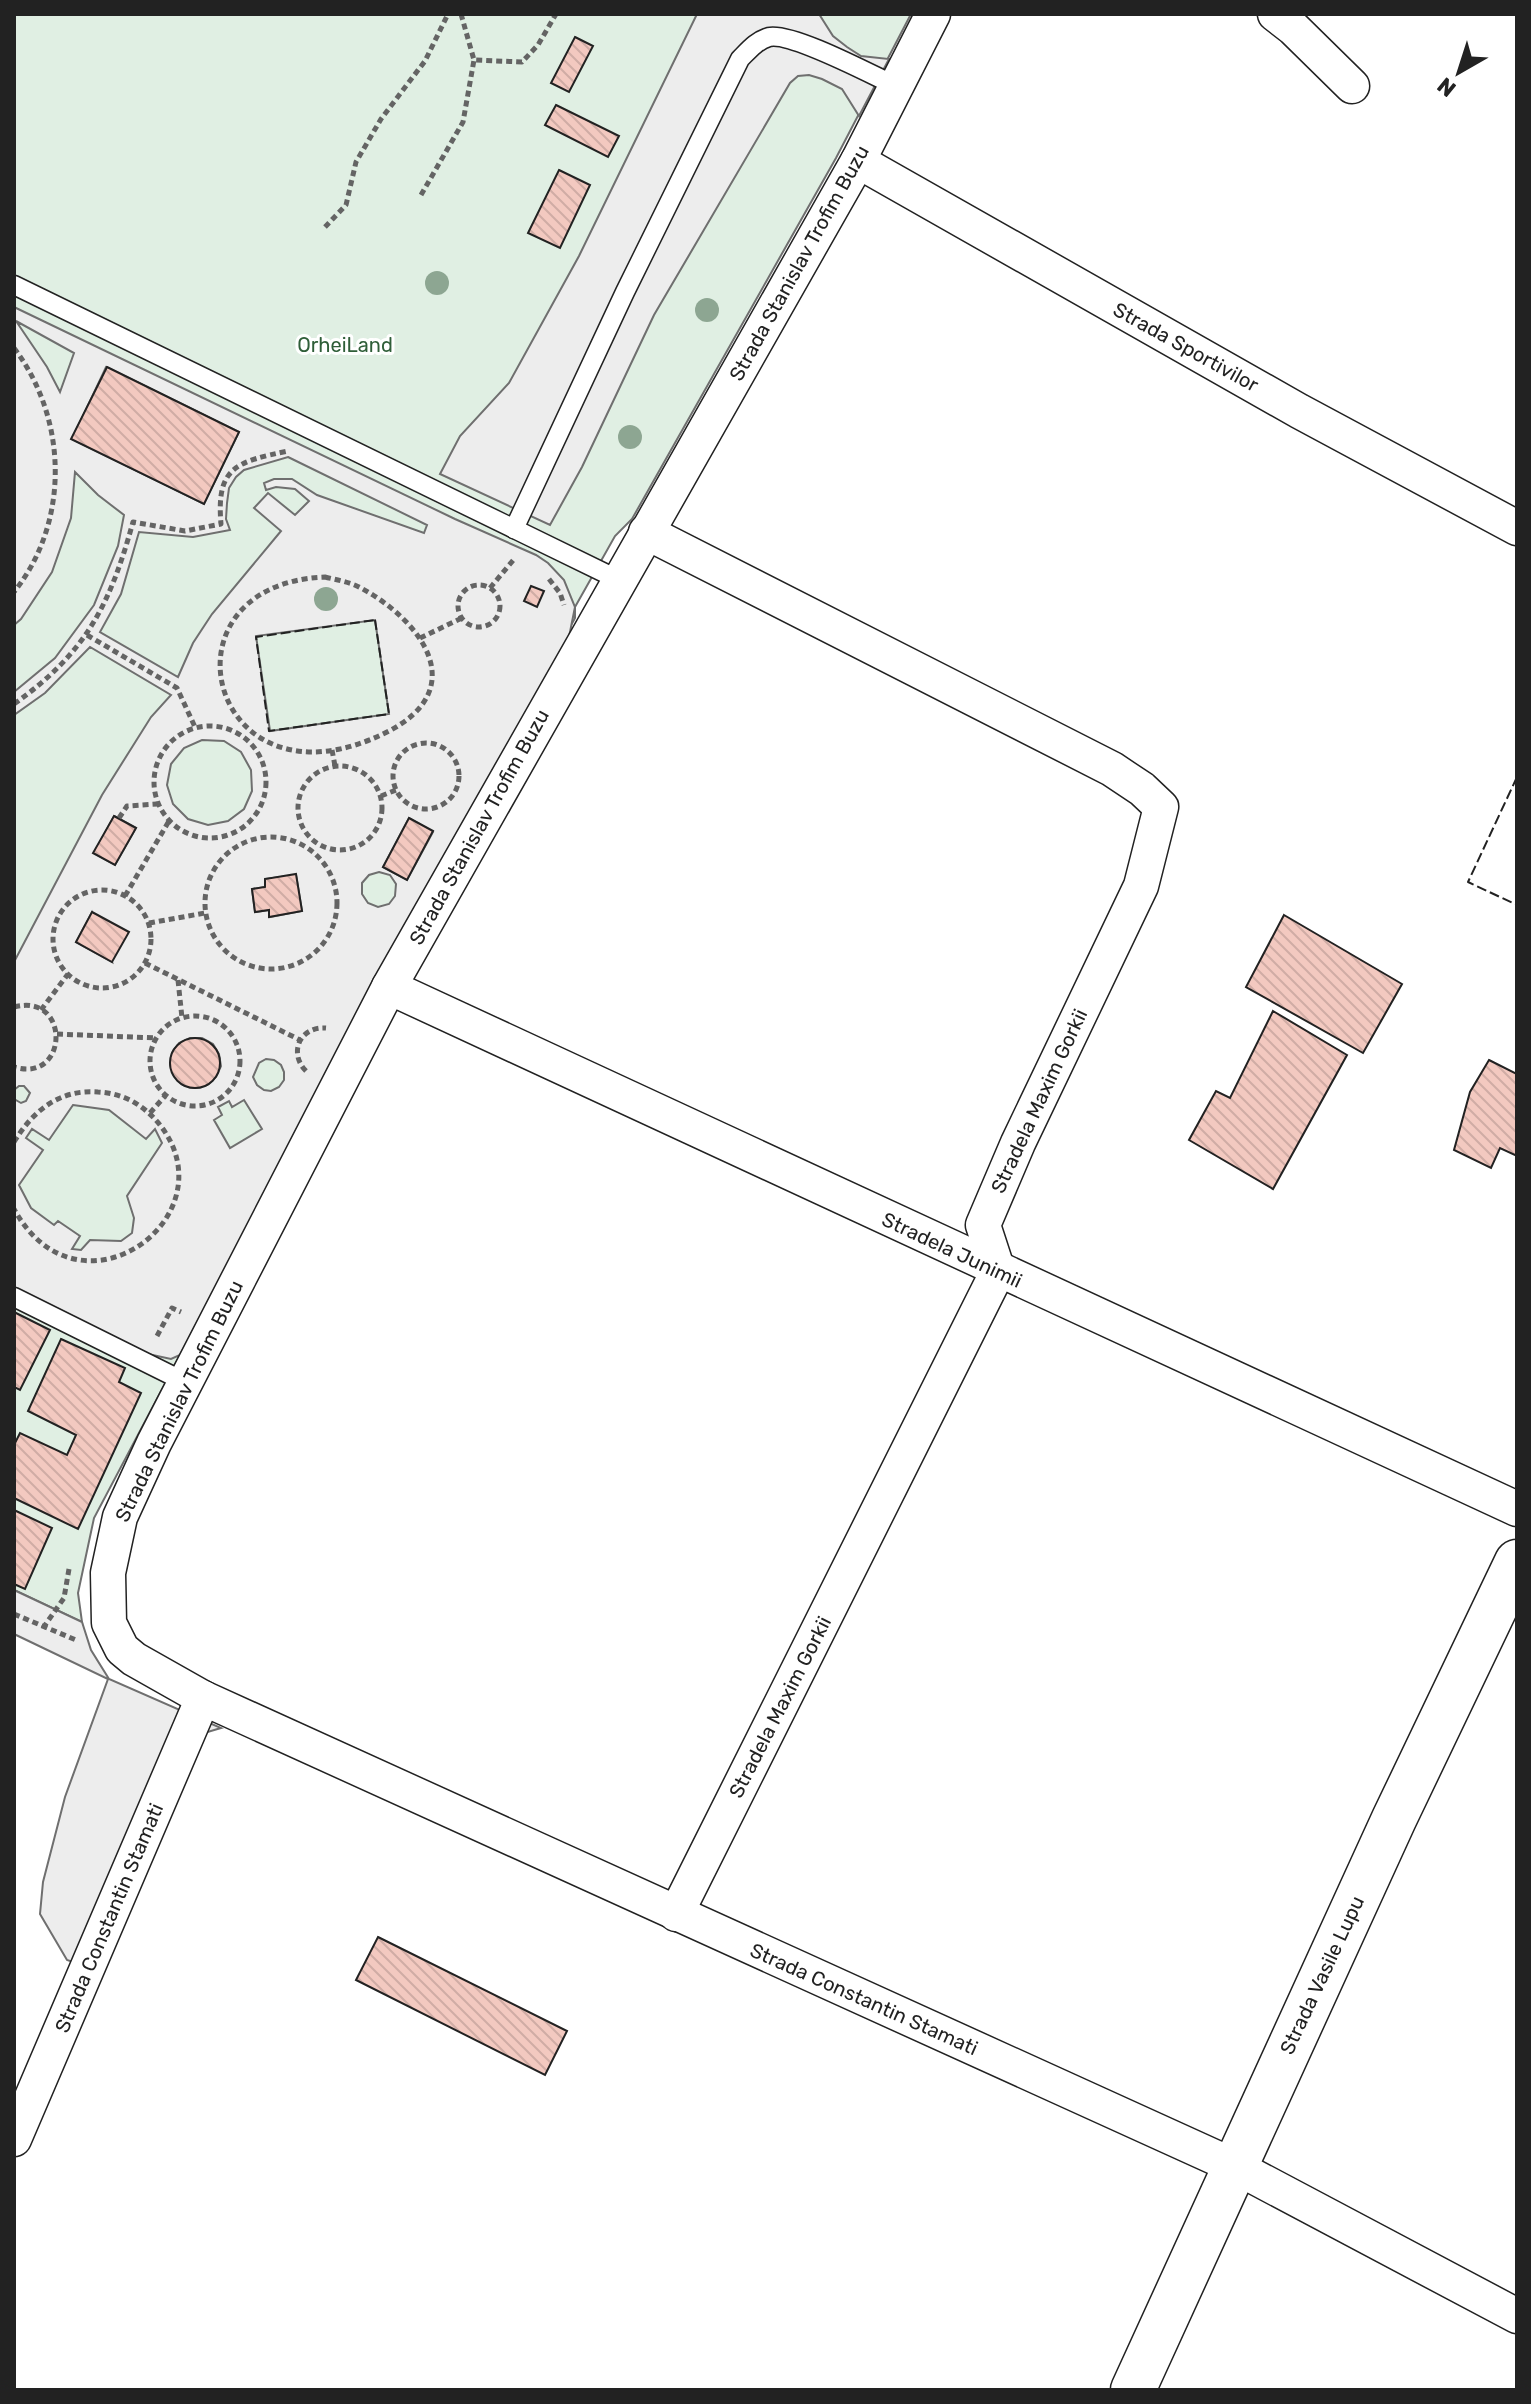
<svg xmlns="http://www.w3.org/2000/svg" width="1531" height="2404" font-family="Rubik,sans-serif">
<defs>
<pattern id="building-back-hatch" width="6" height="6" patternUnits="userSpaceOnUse" patternTransform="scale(2)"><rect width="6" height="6" fill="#f3c9c0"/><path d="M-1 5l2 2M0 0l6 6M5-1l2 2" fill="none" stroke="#d0aca5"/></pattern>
</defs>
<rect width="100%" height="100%" fill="#fff"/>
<polygon fill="#e0efe3" stroke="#6f6f6f" stroke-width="2" points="14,14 911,14 836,158 632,519 615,536 575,607 575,618 376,984 94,1518 78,1593 82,1622 14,1590"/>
<g fill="#ededed" stroke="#6f6f6f" stroke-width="2" fill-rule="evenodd">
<polygon points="697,14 819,14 833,36 847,47 861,56 889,59 859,116 842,89 822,79 809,75 798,76 790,83 654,315 582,467 550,525 440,474 460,436 509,383 579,256"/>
<path d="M14,307L455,519L536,555L548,563L564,580L575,607L569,637L376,984L180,1355L171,1359L148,1354L14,1288V1099L21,1103L26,1101L30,1093L24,1086H19L14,1090V962L102,795L151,717L171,695L90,647L45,693L14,715V692L55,658L94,605L118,546L124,515L98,495L75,472L71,518L52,572L21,619L14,625ZM16,321L74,353L60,392L47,367ZM106,367L239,432L204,504L72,439ZM288,457L427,525L424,533L317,495L292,479H274L264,483L266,490L276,487L295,489L309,501L295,515L268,493L254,508L281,531L212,614L193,643L178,677L100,632L121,594L139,532L193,537L230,530L226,519L227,503L229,488L236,477L244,470ZM375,620L389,714L270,731L256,636ZM202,740L224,741L241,752L251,770L252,791L244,809L228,821L208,825L188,819L173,804L167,785L171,764L184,748ZM114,816L136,828L115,865L94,853ZM409,818L433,832L407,880L383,867ZM379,872L390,875L396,884L395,896L389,904L378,907L368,903L362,894V883L369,875ZM296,875L302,911L270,917L269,910L255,912L252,889L265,887V879ZM92,912L112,962L76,942ZM190,1038H202L213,1044L219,1054L221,1066L216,1077L207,1085L195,1088L183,1085L174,1076L170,1065L172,1053L179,1043ZM266,1059L274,1060L281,1065L284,1072V1080L279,1087L271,1091L264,1090L257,1085L253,1077L259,1063ZM244,1100L262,1129L230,1148L214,1120L222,1115L218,1107L229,1101L232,1107ZM73,1105L109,1110L146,1139L155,1129L162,1143L127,1196L134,1218L132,1233L121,1241L90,1240L81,1250L72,1249L80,1236L58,1221L54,1225L31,1208L19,1185L43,1150L26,1138L32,1129L49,1140Z"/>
<polygon points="14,1590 82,1622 91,1650 109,1679 221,1728 204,1733 99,1971 67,1960 40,1914 43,1882 65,1797 108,1679 14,1634"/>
</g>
<g fill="url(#building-back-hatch)" stroke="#222" stroke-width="2">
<polygon points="575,37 593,46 569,92 551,83"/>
<polygon points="556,105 619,136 608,157 545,125"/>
<polygon points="559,170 590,185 560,248 528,233"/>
<polygon points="107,367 239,432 204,504 71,439"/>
<polygon points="531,586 544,591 537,607 524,601"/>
<polygon points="114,816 136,828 115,865 93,853"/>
<polygon points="409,818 433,831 407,880 383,867"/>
<polygon points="296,874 302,911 269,917 269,910 255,912 252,889 265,887 265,879"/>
<polygon points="92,912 129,932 112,962 76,942"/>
<polygon points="1284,915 1402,984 1363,1053 1246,987"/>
<polygon points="1273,1011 1347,1055 1273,1189 1189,1140 1216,1091 1230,1098"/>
<circle cx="195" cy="1063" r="25"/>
<polygon points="1489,1060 1517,1074 1517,1156 1500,1148 1491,1168 1454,1150 1470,1092"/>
<polygon points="14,1312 50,1330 20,1390 14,1387"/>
<polygon points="61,1339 125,1368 119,1382 141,1393 78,1529 14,1498 14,1445 20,1433 67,1455 76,1435 28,1411"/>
<polygon points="14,1510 52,1528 25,1589 14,1584"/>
<polygon points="378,1937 567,2031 545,2075 356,1980"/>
</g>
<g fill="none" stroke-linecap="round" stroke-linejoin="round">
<g stroke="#222" stroke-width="21">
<g id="service">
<polyline points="14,285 619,580"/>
<path d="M514,529L625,292L740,59C749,50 756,41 769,37C792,32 872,75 896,86"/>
<polyline points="14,1297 185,1382"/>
</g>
</g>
<g stroke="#222" stroke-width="37">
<g id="minor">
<polyline points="933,14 858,161 389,987 154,1443 120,1517 108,1573 109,1623 122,1649 134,1659 203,1698 1234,2166 1517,2316"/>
<polyline points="1275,14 1293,28 1352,86"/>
<polyline points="858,161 1299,411 1517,528"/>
<polyline points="646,532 1112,769 1142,789 1161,807 1141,886 1018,1143 983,1225 998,1271 676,1914"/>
<polyline points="389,987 1517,1509"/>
<polyline points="14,2139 203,1698"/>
</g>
</g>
<g stroke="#222" stroke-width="47">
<polyline id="secondary" points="1133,2390 1394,1819 1517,1562"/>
</g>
<g stroke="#646464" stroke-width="5" stroke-dasharray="6 4" stroke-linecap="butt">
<polyline points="461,14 474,60 522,62 538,45 556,14"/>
<polyline points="421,195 463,122 474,60"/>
<polyline points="325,227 346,205 356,162 381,119 425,61 448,14"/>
<path d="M14,348C68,419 70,522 14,592"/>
<path d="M325,577C337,580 350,582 361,588C422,621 472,689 387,732C210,821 150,584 325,577Z"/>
<polyline points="549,579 560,593 564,605"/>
<circle cx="479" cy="606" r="21"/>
<polyline points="490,588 515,558"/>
<polyline points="87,635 177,688 195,727"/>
<polyline points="420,638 462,618"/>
<path d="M14,704C86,653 110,605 133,522L185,531L221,524C216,467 236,462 288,451"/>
<circle cx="210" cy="782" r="56"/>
<circle cx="426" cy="776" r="33"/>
<polyline points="332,750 335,766"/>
<circle cx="340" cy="808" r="42"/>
<polyline points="381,796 396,790"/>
<polyline points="119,818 127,806 158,804"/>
<circle cx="271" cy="903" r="66"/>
<circle cx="102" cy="939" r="49"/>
<polyline points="125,896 169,821"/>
<polyline points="149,923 205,913"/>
<polyline points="145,963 300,1040"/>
<polyline points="178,980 182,1018"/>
<path d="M14,1007C71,992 69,1084 14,1067"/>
<polyline points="41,1010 68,974"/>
<circle cx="195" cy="1061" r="45"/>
<polyline points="57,1034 157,1038"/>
<path d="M306,1071C288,1053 300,1026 326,1028"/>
<polyline points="150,1113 165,1096"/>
<path d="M14,1142C33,1111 59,1089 98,1092C123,1093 144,1105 160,1125C232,1217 79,1328 14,1209"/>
<polyline points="157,1336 172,1308 181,1312"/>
<polyline points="14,1614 76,1640"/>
<polyline points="43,1628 64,1598 69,1569"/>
</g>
<use href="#service" stroke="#fff" stroke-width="18"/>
<use href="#minor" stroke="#fff" stroke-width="34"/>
<use href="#secondary" stroke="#fff" stroke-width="44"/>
<g stroke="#222" stroke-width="2" stroke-dasharray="10 4" stroke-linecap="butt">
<polygon points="375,620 389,714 269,731 256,637"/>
<polyline points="1517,777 1468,882 1517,905"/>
</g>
</g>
<g fill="#8da692">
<circle cx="437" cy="283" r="12"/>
<circle cx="707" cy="310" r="12"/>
<circle cx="630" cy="437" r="12"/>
<circle cx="326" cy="599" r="12"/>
</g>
<g text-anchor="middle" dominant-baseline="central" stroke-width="6" stroke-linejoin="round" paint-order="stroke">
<g font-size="20" fill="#222" stroke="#fff">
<text transform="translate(799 263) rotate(-61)">Strada Stanislav Trofim Buzu</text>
<text transform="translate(1186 347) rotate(29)">Strada Sportivilor</text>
<text transform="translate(479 827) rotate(-61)">Strada Stanislav Trofim Buzu</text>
<text transform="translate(1039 1101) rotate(-65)">Stradela Maxim Gorkii</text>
<text transform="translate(952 1250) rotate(25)">Stradela Junimii</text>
<text transform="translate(179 1401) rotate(-64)">Strada Stanislav Trofim Buzu</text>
<text transform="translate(780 1707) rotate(-63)">Stradela Maxim Gorkii</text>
<text transform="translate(109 1918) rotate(-67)">Strada Constantin Stamati</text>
<text transform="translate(1322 1975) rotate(-65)">Strada Vasile Lupu</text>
<text transform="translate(864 1999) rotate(24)">Strada Constantin Stamati</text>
</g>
<g font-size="20" fill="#2f5e38" stroke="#fff">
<text x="345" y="345">OrheiLand</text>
</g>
</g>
<rect width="1531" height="2404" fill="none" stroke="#222222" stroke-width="32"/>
<g transform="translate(1459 72) rotate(219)" stroke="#ffffff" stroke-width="6" paint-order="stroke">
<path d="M0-6L14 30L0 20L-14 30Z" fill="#222222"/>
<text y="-12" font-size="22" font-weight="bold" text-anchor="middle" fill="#222222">N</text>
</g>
</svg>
